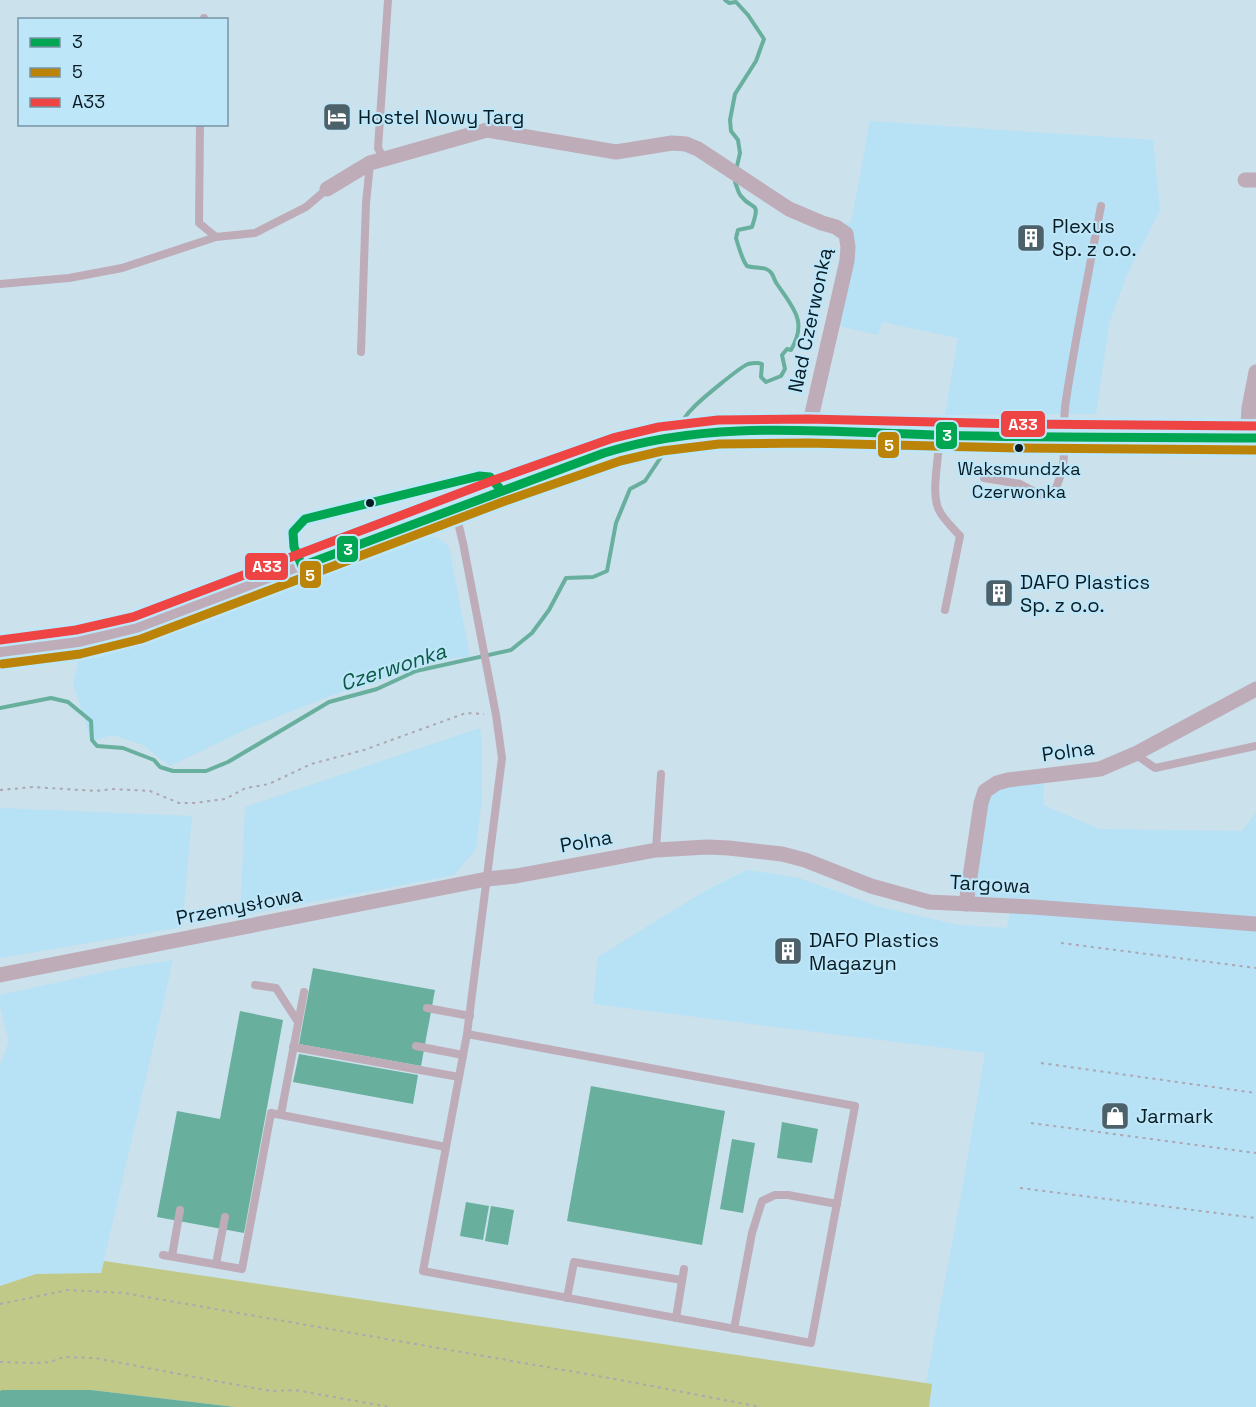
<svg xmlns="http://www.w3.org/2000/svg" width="1256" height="1407" font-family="'Space Grotesk',sans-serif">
<rect width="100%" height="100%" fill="#cbe1ec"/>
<g fill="#b7e1f5">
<polygon points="870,121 1153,140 1160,210 1126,277 1109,324 1096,414 945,415 958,338 882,322 878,335 826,323 846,223 851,223"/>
<polygon points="437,537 449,547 470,657 430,660 330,696 249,728 170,766 143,745 113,735 91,741 73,682 79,660 100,657 270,597 417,538"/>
<polygon points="480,728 482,740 482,798 476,849 454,875 240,916 245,807"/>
<polygon points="1044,781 1043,805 1099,829 1242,831 1256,813 1256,1407 929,1407 932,1384 926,1383 964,1179 985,1053 593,1004 598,957 703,892 747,870 799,878 880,907 959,925 1007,928 1012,898 974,897 990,790"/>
<polygon points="0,808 192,816 182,927 0,958"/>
<polygon points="173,960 101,1273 36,1274 0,1286 0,1066 9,1041 0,1007 0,995 123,968"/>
</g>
<polygon fill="#c0c987" points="104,1261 932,1384 929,1407 235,1407 91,1390 0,1391 0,1286 36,1274 101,1273"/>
<g fill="#68af9e">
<polygon points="313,968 435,990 421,1066 299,1044"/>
<polygon points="240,1011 283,1020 244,1233 157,1217 177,1111 220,1119"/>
<polygon points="299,1054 418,1075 413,1104 293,1082"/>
<polygon points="591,1086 725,1111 702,1245 567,1221"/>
<polygon points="782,1122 818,1129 812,1163 777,1158"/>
<polygon points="732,1139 755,1143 743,1213 720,1209"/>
<polygon points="466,1202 489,1206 483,1240 460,1236"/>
<polygon points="491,1206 514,1210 508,1245 485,1241"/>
<polygon points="2,1390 91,1390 235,1407 0,1407 0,1391"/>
</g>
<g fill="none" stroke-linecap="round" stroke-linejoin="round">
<g stroke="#68af9e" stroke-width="4">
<polyline points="725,0 729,3 736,2 748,15 764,39 756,61 735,94 730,120 731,131 738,140 740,153 737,166"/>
<path d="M676,433C680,425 685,415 692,409C699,401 740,367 748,364C753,363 757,362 762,364L761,377L766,382L781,376L785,369L782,355L787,349L791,350C808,321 793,308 777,284C773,279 774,272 766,269C761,267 753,268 747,266C743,261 738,245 736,238L738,230L752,227C761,199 753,212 741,196C738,193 737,186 735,182"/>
<polyline points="0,708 51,698 68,702 91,721 92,740 97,746 123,748 154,760 160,767 173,771 206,771 228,762 329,702 377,689 416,671 511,650 532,633 549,610 566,578 593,577 607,571 616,523 630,489 645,481 671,442"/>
</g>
<g stroke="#aca7b1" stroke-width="2" stroke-dasharray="3 4.5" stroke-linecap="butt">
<polyline points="0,790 34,787 96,791 112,789 150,791 179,803 194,803 225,799 246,788 269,784 311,764 364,750 466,713 484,714"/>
<polyline points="1061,943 1256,968"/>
<polyline points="1041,1063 1256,1093"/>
<polyline points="1031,1123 1256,1153"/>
<polyline points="1020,1188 1256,1218"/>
<polyline points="0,1304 68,1290 124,1293 615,1379 761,1407"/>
<polyline points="0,1362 35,1363 50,1362 64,1357 95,1358 226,1383 272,1391 295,1390 389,1407"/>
</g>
<g stroke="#beacb9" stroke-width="8">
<polyline points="204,20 204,18"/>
<polyline points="200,124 199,223 216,237 255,233 306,207 327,189"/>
<polyline points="384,159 378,148 388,0"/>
<polyline points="0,284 69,278 122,268 216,237"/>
<polyline points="361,352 366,203 370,164"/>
<path d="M939,435C940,456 930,493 939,510C943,519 953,528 960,536L945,610"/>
<path d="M984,478L1020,484L1041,495L1053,494C1072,457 1060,436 1066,400C1076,335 1089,271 1101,206"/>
<polyline points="453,509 457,518 463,543 496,715 502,758 467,1034 423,1271 811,1343 855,1106 467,1034"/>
<polyline points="302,566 292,538 298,524 305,519 479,476 490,477 501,490"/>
<polyline points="1135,754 1155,768 1256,746"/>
<polyline points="656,850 661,774"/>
<polyline points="255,985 276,988 298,1022"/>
<polyline points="427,1008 470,1016"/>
<polyline points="416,1046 463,1055"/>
<polyline points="293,1047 459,1077"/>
<polyline points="281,1114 304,992"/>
<polyline points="163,1255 242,1269 271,1113 446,1147"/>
<polyline points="172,1256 180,1210"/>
<polyline points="216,1264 225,1217"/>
<polyline points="567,1298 574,1262 682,1280"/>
<polyline points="676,1318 684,1269"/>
<polyline points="734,1329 752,1233 762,1201 775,1195 788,1195 837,1204"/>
</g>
<g stroke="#beacb9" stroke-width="15">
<polyline points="1245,180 1256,180"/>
<polyline points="327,189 370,163 487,130 616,152 672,143 686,144 698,149 789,209 822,223 836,227 846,234 848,247 847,261 808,431"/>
<polyline points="1247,438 1249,408 1256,372"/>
<polyline points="0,652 78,642 137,628 501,490 617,449 660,439 718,432 808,431 1019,436 1256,438"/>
<polyline points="966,904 981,803 985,791 997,783 1008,780 1100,769 1135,754 1256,689"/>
<polyline points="0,975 487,879 516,876 656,850 707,847 729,848 782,854 805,860 871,886 929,902 1033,907 1256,924"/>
</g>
<g stroke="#bee6f9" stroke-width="14">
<path id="bus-1" d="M501,490L490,477L479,476L305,519L293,532L294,547L302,566L604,453C711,419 824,432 933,435C1041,438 1148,437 1256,438"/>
</g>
<g stroke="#bee6f9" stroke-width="14">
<polyline id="bus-2" points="2,664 80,654 141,639 505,501 620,461 662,451 719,444 808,443 1019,448 1256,450"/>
</g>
<g stroke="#bee6f9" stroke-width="14">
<polyline id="bus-3" points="0,640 76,630 133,617 497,479 613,438 659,427 718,420 808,419 1019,424 1256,426"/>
</g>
<use href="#bus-1" stroke="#00a651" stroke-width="9"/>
<use href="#bus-2" stroke="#bb8409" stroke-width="9"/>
<use href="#bus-3" stroke="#ef4444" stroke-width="9"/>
</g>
<defs>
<g id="hotel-square" transform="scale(1.5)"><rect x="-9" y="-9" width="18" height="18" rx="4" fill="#4c616a" stroke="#bee6f9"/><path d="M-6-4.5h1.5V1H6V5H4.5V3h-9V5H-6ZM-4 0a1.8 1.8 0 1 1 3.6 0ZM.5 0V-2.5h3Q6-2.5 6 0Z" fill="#fff"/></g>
<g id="building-square" transform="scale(1.5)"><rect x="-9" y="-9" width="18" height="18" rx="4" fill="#4c616a" stroke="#bee6f9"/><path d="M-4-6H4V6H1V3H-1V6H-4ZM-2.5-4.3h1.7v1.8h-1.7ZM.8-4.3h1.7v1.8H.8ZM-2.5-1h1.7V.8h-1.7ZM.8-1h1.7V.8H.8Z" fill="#fff"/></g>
<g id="shop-square" transform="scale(1.5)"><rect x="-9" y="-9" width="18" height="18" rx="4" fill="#4c616a" stroke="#bee6f9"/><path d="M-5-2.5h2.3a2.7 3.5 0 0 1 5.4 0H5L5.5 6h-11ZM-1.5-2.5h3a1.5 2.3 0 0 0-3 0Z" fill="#fff"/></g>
</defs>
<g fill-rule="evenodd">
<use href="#hotel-square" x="337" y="117"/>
<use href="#building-square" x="1031" y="238"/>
<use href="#building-square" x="999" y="593"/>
<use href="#building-square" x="788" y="951"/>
<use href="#shop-square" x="1115" y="1116"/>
</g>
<g fill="#081c24" stroke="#bee6f9" stroke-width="2">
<circle cx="1019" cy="448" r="5"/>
<circle cx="370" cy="503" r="5"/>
</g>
<g text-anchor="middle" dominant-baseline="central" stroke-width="4.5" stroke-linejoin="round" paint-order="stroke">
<g font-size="18" fill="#081c24" stroke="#bee6f9">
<text x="1019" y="468">Waksmundzka<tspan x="1019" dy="23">Czerwonka</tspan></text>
</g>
<g font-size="20" fill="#081c24" stroke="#bee6f9" text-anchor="start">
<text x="358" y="117">Hostel Nowy Targ</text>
<text x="1052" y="226">Plexus<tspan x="1052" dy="23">Sp. z o.o.</tspan></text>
<text x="1020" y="582">DAFO Plastics<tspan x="1020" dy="23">Sp. z o.o.</tspan></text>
<text x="809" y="940">DAFO Plastics<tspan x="809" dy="23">Magazyn</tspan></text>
<text x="1136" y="1116">Jarmark</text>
</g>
<g font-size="20" fill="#081c24" stroke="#bee6f9">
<text transform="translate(810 320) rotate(-78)">Nad Czerwonką</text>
<text transform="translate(1068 751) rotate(-8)">Polna</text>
<text transform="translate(586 841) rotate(-10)">Polna</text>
<text transform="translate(990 884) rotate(3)">Targowa</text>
<text transform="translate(239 906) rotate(-11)">Przemysłowa</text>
</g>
<g font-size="21" font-style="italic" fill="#0a5742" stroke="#bee6f9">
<text transform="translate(393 667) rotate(-18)">Czerwonka</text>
</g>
</g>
<g stroke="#bee6f9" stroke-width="2">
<rect x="1000" y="410" width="46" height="28" rx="6" fill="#ef4444"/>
<rect x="935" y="421" width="23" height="29" rx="6" fill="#00a651"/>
<rect x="877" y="431" width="23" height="28" rx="6" fill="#bb8409"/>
<rect x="336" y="535" width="23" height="28" rx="6" fill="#00a651"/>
<rect x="244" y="552" width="45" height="29" rx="6" fill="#ef4444"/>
<rect x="299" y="560" width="23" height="29" rx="6" fill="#bb8409"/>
</g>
<g font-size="16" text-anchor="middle" font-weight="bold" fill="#fff">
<text x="1023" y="430">A33</text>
<text x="947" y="441">3</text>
<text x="889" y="451">5</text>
<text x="348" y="555">3</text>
<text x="267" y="572">A33</text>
<text x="310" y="581">5</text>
</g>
<rect x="18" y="18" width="210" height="108" fill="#bee6f9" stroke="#7595a4" stroke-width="1.5"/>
<rect x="30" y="38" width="30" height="9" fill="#00a651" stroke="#7595a4" stroke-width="1.5"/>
<text x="72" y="48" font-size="18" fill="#081c24">3</text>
<rect x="30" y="68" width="30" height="9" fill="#bb8409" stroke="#7595a4" stroke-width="1.5"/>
<text x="72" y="78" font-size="18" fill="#081c24">5</text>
<rect x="30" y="98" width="30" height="9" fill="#ef4444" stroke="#7595a4" stroke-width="1.5"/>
<text x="72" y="108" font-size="18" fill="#081c24">A33</text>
</svg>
